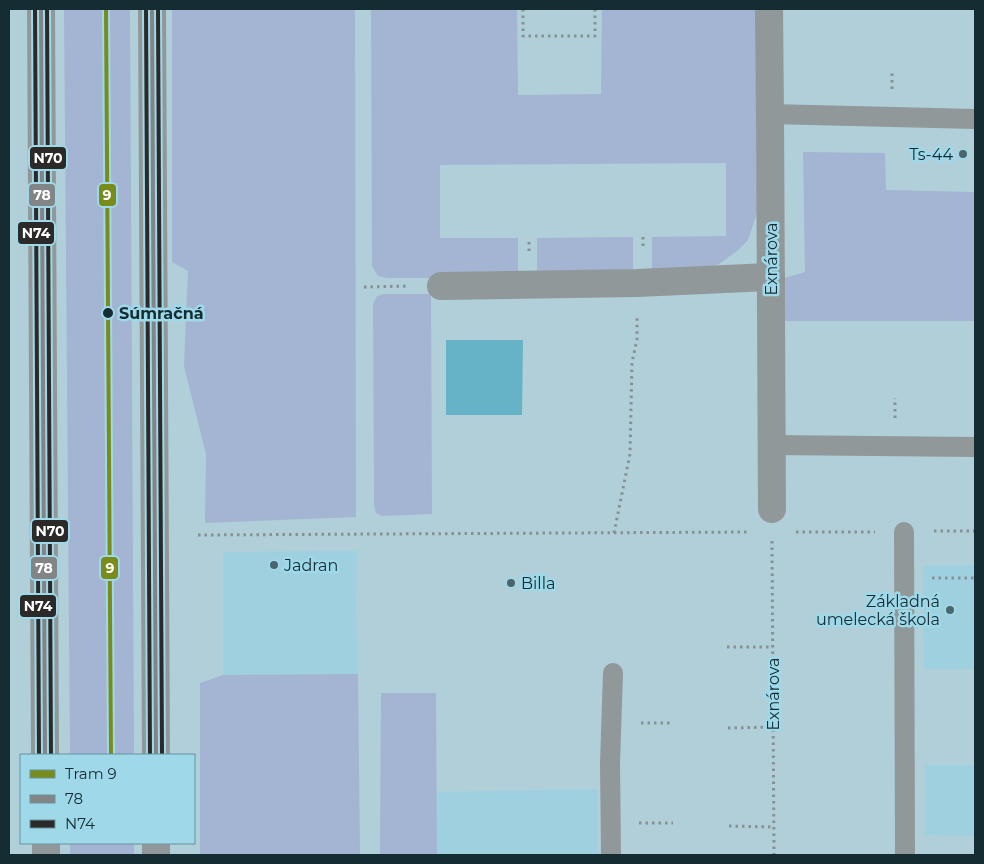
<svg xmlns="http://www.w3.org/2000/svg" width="984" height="864" font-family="Montserrat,sans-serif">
<rect width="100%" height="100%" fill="#b0cfd8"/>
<g fill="#9ed0df">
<polygon points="318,551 357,551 356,606 358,674 223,675 223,552"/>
<polygon points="975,565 975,669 924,669 923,566"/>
<polygon points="925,765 975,765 975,836 925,835"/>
<polygon points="598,789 598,855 437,855 437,792"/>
</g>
<g fill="#a3b5d2">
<polygon points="64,9 130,9 134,755 70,755"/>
<polygon points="172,9 355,9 356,517 205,523 206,454 184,366 188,271 172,262"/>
<polygon points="371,9 517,9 518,95 601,94 602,9 757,9 757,213 748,240 737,251 719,264 704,270 652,271 652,237 726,236 726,163 440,165 440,238 518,238 518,278 387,278 378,276 372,266"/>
<polygon points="803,152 885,153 886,190 975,192 975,321 781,321 781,279 805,272"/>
<polygon points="633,237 633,272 537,272 537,238"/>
<polygon points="384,294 431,294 432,514 382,516 376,513 374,505 373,304 377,296"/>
<polygon points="358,674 360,855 200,855 200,683 223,675"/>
<polygon points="381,693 436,693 437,855 380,855"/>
<rect x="70" y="843" width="64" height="12"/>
</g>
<polygon fill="#66b3c7" points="446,340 523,340 522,415 446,415"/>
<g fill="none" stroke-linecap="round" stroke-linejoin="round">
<g stroke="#879193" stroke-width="3" stroke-dasharray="2.5 4" stroke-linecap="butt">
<polyline points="523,9 523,36 595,36 595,9"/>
<polyline points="892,89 892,70"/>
<polyline points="643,237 643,249"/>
<polyline points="529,251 529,238"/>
<polyline points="364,287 409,286"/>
<polyline points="895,418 895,398"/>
<polyline points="934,531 975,531"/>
<polyline points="796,532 875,532"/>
<polyline points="614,533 630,454 632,362 637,340 637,316"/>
<polyline points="198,535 748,532"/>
<polyline points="772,541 774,855"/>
<polyline points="932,578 975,578"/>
<polyline points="727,647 773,647"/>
<polyline points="641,723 672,723"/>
<polyline points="728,728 773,727"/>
<polyline points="639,823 673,823"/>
<polyline points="729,826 774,827"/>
</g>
<g stroke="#91989a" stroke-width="20">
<polyline points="770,114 975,119"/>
<polyline points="772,445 975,447"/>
<polyline points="904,532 905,855"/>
<polyline points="611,855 610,763 613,673"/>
</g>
<g stroke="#91989a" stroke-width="28">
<polyline points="769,9 770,114 772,509"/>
<polyline points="441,286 637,283 771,277"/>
</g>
<g stroke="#91989a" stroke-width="28">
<polyline points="41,9 45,755"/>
<polyline points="152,9 156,755"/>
<polyline points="46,843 46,855"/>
<polyline points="156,843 156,855"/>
</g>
<g stroke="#9fd8e9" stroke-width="8">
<g id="bus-1">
<polyline points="41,9 45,755"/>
<polyline points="152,9 156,755"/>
</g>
</g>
<g stroke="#9fd8e9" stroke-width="8">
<g id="bus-2">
<polyline points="35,9 39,755"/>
<polyline points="146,9 150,755"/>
</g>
</g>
<g stroke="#9fd8e9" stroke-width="8">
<g id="bus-3">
<polyline points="47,9 51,755"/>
<polyline points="158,9 162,755"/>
</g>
</g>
<use href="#bus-1" stroke="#838485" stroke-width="4"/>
<use href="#bus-2" stroke="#2b2a29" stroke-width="4"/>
<use href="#bus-3" stroke="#2b2a29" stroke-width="4"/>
<g stroke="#9fd8e9" stroke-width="8">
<polyline id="tram-1" points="106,9 111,755"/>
</g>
<use href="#tram-1" stroke="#798c1a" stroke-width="4"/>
</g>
<g fill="#4b656c" stroke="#9fd8e9" stroke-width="2">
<circle cx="963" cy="154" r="5"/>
<circle cx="274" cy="565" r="5"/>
<circle cx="511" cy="583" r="5"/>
<circle cx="950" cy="610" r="5"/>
</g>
<circle fill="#152c32" stroke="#9fd8e9" stroke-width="2" cx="108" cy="313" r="6"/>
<g text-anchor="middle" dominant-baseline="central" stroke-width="5" stroke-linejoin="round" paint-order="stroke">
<g font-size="16" fill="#152c32" stroke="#9fd8e9" text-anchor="end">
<text x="953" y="154">Ts-44</text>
<text x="284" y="565" text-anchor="start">Jadran</text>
<text x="521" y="583" text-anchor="start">Billa</text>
<text x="940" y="601">Základná<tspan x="940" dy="18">umelecká škola</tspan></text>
</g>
<g font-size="16" fill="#152c32" stroke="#9fd8e9">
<text transform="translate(771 259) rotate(-90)">Exnárova</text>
<text transform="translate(773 694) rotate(-90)">Exnárova</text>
</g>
<g font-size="16" font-weight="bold" fill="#152c32" stroke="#9fd8e9" text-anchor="start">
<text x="119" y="313">Súmračná</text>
</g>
</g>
<g stroke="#9fd8e9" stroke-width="2">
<rect x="29" y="146" width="38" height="24" rx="5" fill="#2b2a29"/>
<rect x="28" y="183" width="28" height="24" rx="5" fill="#838485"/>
<rect x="98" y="183" width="19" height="24" rx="5" fill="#798c1a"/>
<rect x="17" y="221" width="38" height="24" rx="5" fill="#2b2a29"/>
<rect x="31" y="519" width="38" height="24" rx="5" fill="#2b2a29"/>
<rect x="30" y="556" width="28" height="24" rx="5" fill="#838485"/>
<rect x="100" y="556" width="19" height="24" rx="5" fill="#798c1a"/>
<rect x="19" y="594" width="38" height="24" rx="5" fill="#2b2a29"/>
</g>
<g font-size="14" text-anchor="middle" font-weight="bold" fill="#fff">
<text x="48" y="163">N70</text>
<text x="42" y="200">78</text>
<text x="107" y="200">9</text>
<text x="36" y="238">N74</text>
<text x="50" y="536">N70</text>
<text x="44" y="573">78</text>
<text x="110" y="573">9</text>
<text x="38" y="611">N74</text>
</g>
<rect width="984" height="864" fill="none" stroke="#152c32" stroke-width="20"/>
<rect x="20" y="754" width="175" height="90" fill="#9fd8e9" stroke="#6893a0"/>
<rect x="30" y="770" width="25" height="8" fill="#798c1a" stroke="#6893a0"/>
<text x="65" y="779" font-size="15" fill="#152c32">Tram 9</text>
<rect x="30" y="795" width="25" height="8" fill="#838485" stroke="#6893a0"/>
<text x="65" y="804" font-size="15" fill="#152c32">78</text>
<rect x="30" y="820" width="25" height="8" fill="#2b2a29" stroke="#6893a0"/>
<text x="65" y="829" font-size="15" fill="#152c32">N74</text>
</svg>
